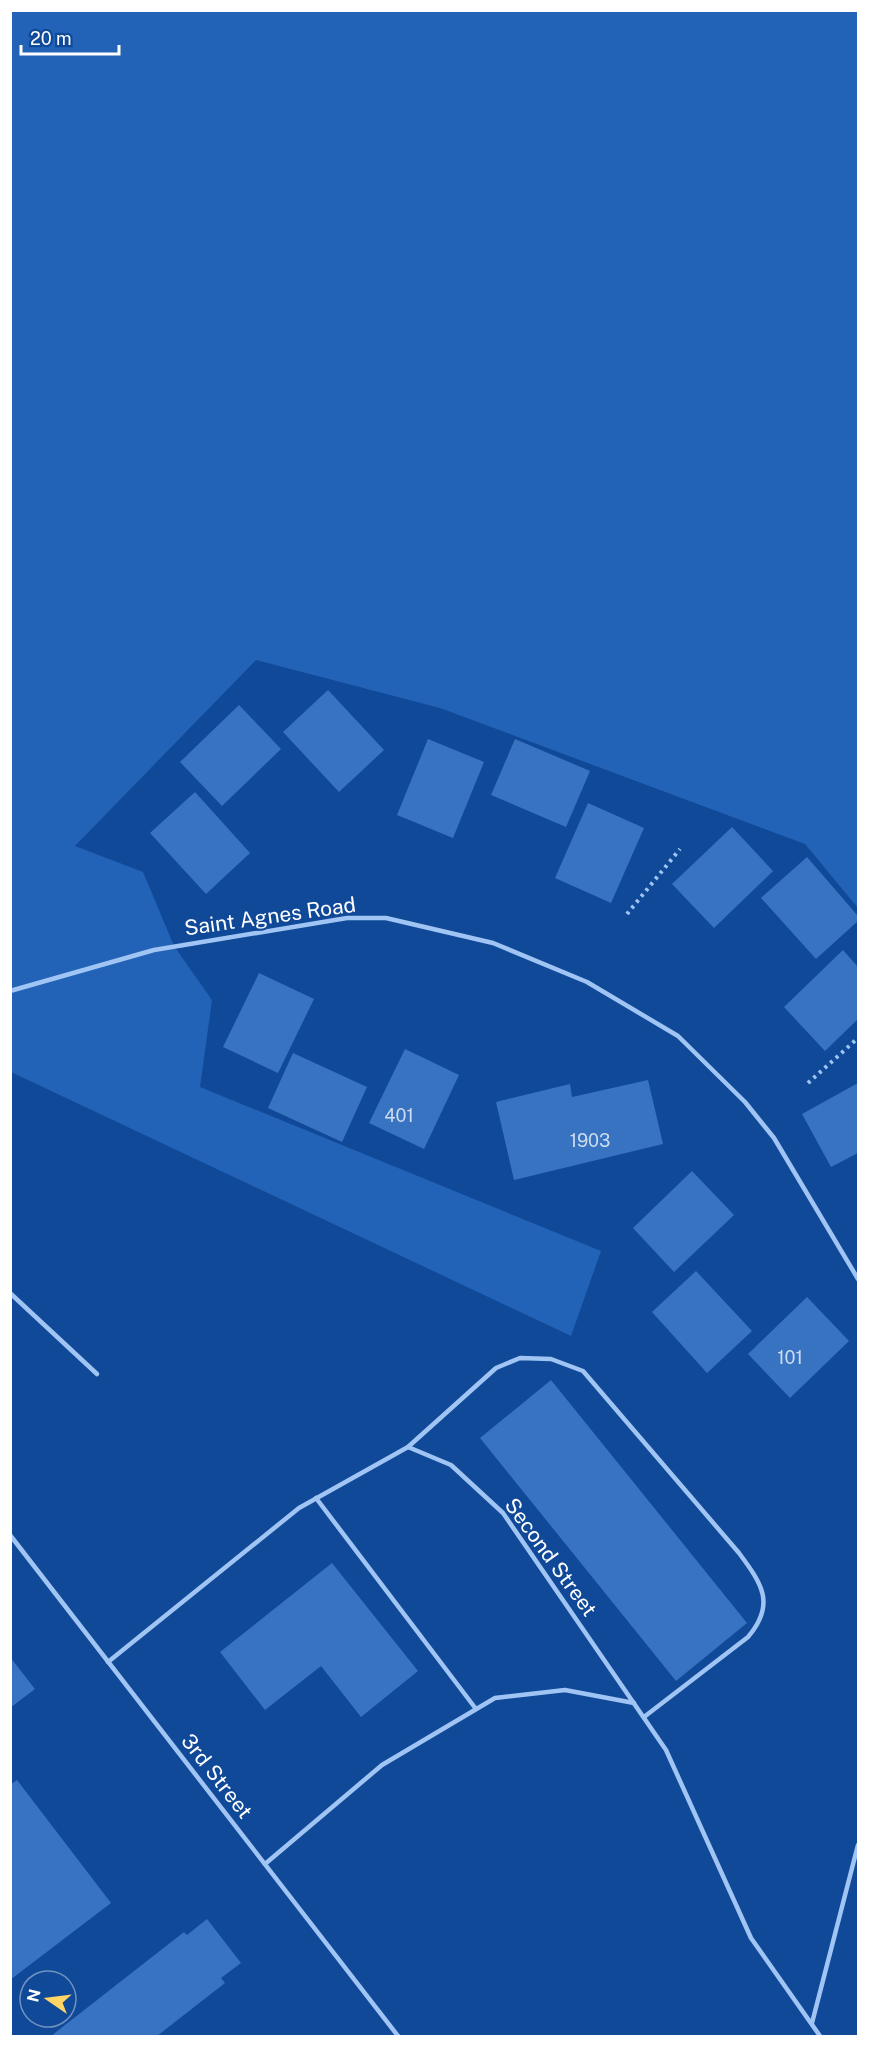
<svg xmlns="http://www.w3.org/2000/svg" width="869" height="2047" font-family="'Public Sans',sans-serif">
<rect width="100%" height="100%" fill="#104998"/>
<polygon fill="#2263b8" points="11,11 858,11 858,908 805,844 440,708 256,660 75,846 143,872 174,946 212,1000 200,1087 601,1251 571,1336 11,1072"/>
<g fill="#3873c1">
<polygon points="328,690 384,750 339,792 283,732"/>
<polygon points="239,705 281,749 222,806 180,762"/>
<polygon points="428,739 484,762 453,838 397,815"/>
<polygon points="515,739 590,771 566,827 491,795"/>
<polygon points="195,792 250,853 206,894 150,833"/>
<polygon points="588,803 644,828 611,903 555,878"/>
<polygon points="732,827 773,871 714,928 672,884"/>
<polygon points="807,857 858,916 858,921 816,959 761,898"/>
<polygon points="843,950 858,967 858,1019 825,1051 784,1007"/>
<polygon points="259,973 314,999 278,1073 223,1047"/>
<polygon points="405,1049 459,1075 424,1149 369,1123"/>
<polygon points="293,1053 367,1087 342,1142 268,1108"/>
<polygon points="648,1080 663,1144 514,1180 496,1102 570,1084 572,1097"/>
<polygon points="858,1083 858,1153 831,1167 802,1114"/>
<polygon points="692,1171 734,1215 674,1272 633,1228"/>
<polygon points="696,1271 752,1331 707,1373 652,1312"/>
<polygon points="807,1297 849,1341 790,1398 748,1354"/>
<polygon points="551,1380 747,1623 676,1681 480,1438"/>
<polygon points="332,1563 418,1671 361,1717 321,1666 265,1710 220,1652"/>
<polygon points="10,1657 35,1689 10,1708"/>
<polygon points="17,1780 111,1903 10,1980 10,1785"/>
<polygon points="207,1919 241,1963 221,1978 225,1983 157,2036 51,2036 184,1932 187,1935"/>
</g>
<g fill="none" stroke-linecap="round" stroke-linejoin="round">
<g stroke="#a0c5f4" stroke-width="4" stroke-dasharray="3 4.5" stroke-linecap="butt">
<polyline points="627,914 680,849"/>
<polyline points="808,1083 858,1038"/>
</g>
<g stroke="#a0c5f4" stroke-width="4.5">
<polyline points="10,991 154,950 347,918 386,918 493,943 587,982 678,1036 745,1102 774,1138 858,1279"/>
<polyline points="10,1293 97,1374"/>
<path d="M408,1447L496,1368L520,1358L551,1359L583,1371L739,1553C762,1584 776,1604 748,1637L644,1717"/>
<polyline points="316,1498 476,1709"/>
<polyline points="10,1535 398,2036"/>
<polyline points="108,1662 299,1508 408,1447 451,1465 503,1513 666,1750 751,1938 820,2036"/>
<polyline points="265,1864 382,1765 495,1698 565,1690 634,1703"/>
<polyline points="812,2023 858,1845"/>
</g>
</g>
<g text-anchor="middle" dominant-baseline="central" stroke-width="4.5" stroke-linejoin="round" paint-order="stroke">
<g font-size="18" fill="#cddcf0">
<text x="399" y="1115">401</text>
<text x="590" y="1140">1903</text>
<text x="790" y="1357">101</text>
</g>
<g font-size="21" fill="#fff" stroke="#104998">
<text transform="translate(270 916) rotate(-8)">Saint Agnes Road</text>
<text transform="translate(551 1557) rotate(54)">Second Street</text>
<text transform="translate(217 1776) rotate(52)">3rd Street</text>
</g>
</g>
<rect width="869" height="2047" fill="none" stroke="#ffffff" stroke-width="24"/>
<g transform="translate(48 1999) rotate(284)"><circle r="28" fill="#104998" stroke="#7092c1" stroke-width="1.5"/>
<path d="M0-4.5L10 22L0 15L-10 22Z" fill="#ffd564"/>
<text y="-9" font-size="16" font-weight="bold" text-anchor="middle" fill="#ffffff">N</text>
</g>
<path d="M21 45v9h98v-9" fill="none" stroke="#ffffff" stroke-width="3"/>
<text x="30" y="45" font-size="18" fill="#ffffff" stroke="#104998" stroke-width="4.5" paint-order="stroke">20 m</text>
</svg>
